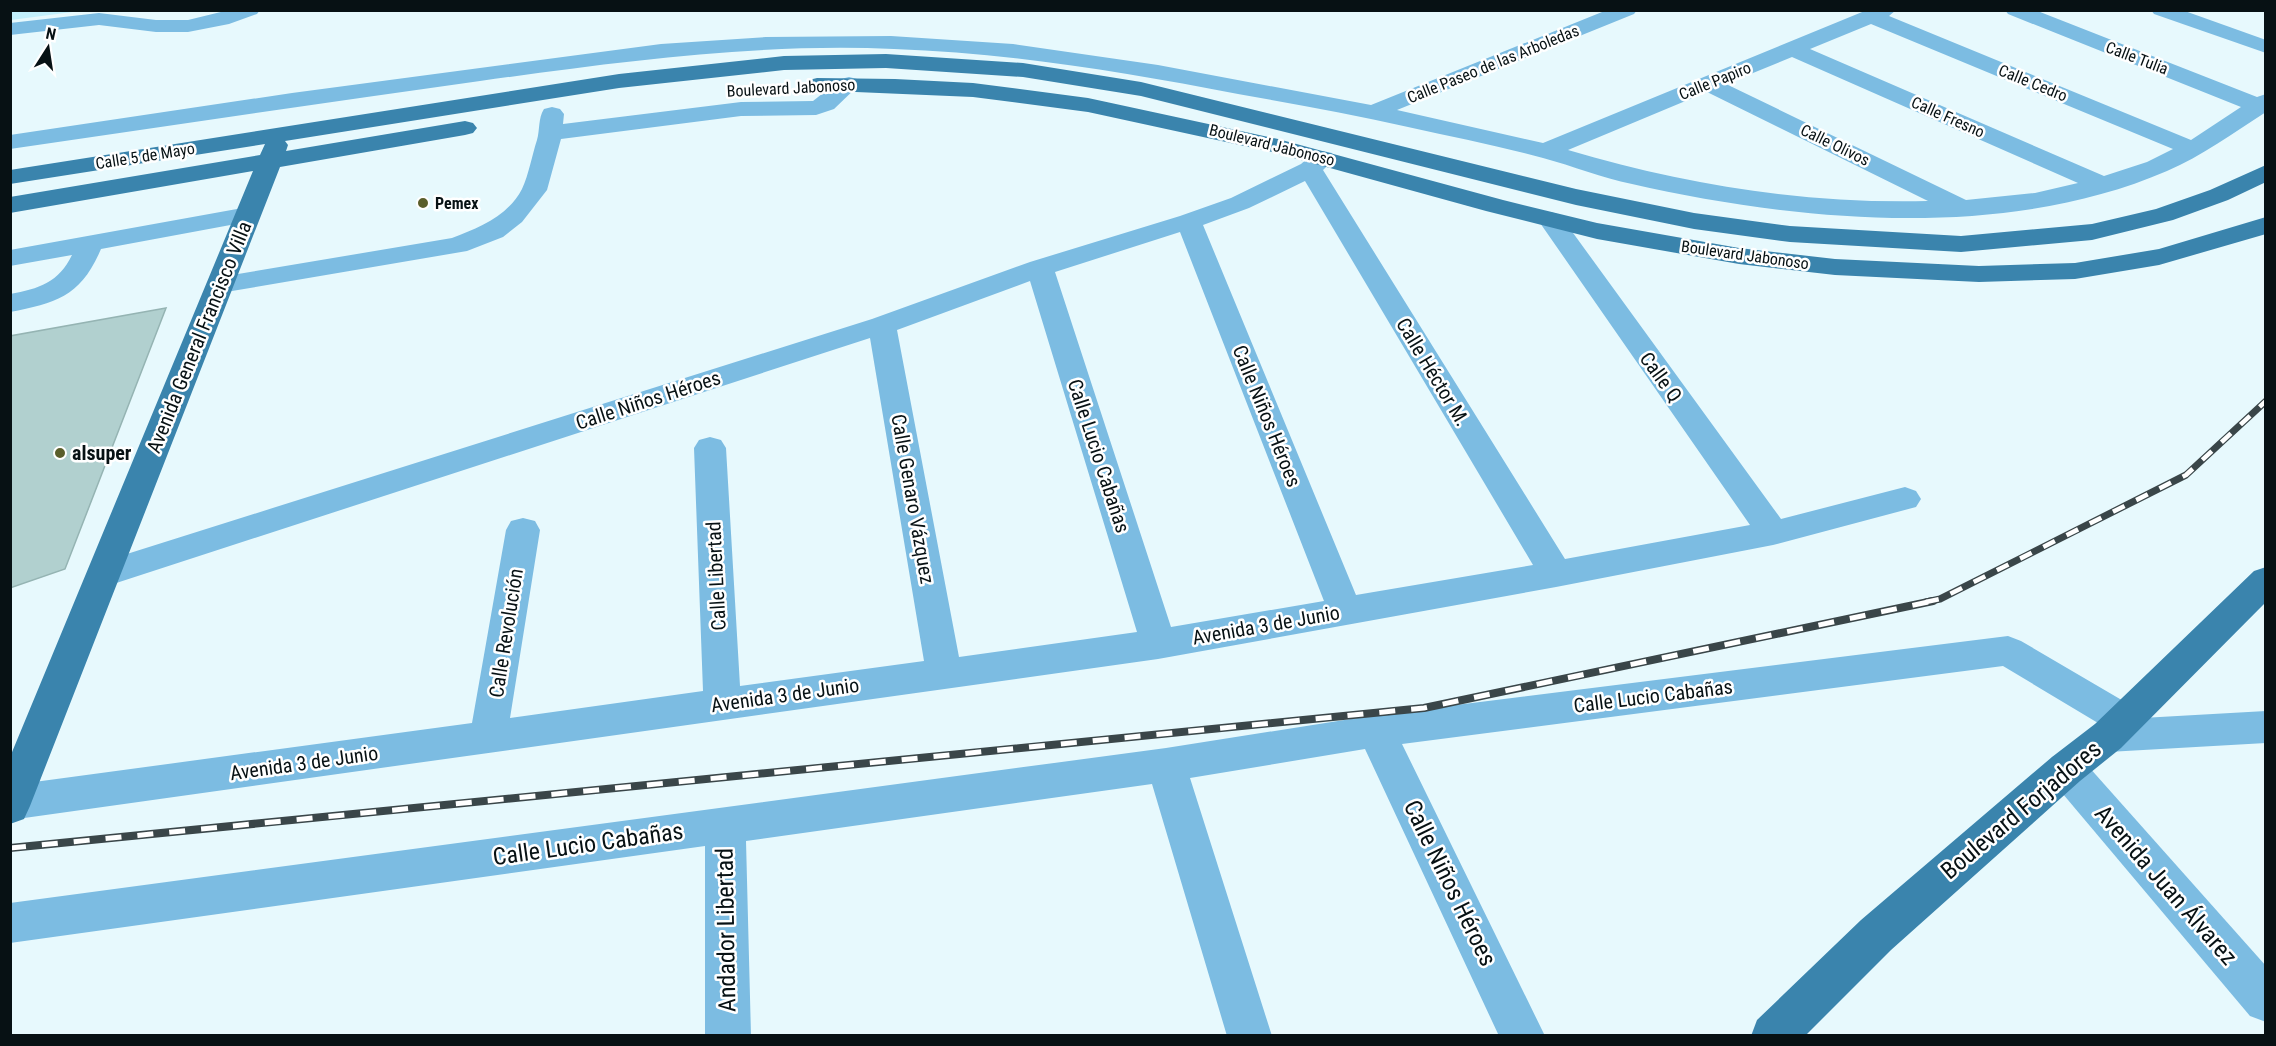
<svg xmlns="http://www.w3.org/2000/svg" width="2276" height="1046" font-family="'Roboto Condensed',sans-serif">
<rect width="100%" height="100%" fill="#e7f9fd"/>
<polygon fill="#c2f0fc" points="11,10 80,10 80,11 11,20"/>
<polygon fill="#b1d0cf" stroke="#95b4b3" stroke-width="1.5" points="166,308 65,569 10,588 10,336"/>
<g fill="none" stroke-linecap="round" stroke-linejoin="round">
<g fill="#7cbce2" fill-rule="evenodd">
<polygon points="229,10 260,10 257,14 229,24 188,32 156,32 99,25 10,35 10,23 99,13 156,20 188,20"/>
<path d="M1607,10H1637L1634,14L1397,110L1543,143L1867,10H1896L1889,16L2191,140L2241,107L2008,14L2005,10H2035L2257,97L2266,94V112C2233,133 2202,156 2167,171C2005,241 1799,222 1632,184C1602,178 1573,166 1543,158C1499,146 1453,137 1408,127C1351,114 1294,104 1238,94C1124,72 1010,53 894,49C755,43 617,62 480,81C323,103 167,126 10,149V135L292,93L661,44L766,37L891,36L1013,44L1158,65L1371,105ZM1871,24L2173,149L2147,162L2104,176L1810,49ZM1792,57L2078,183L2035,193L1966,200L1726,84ZM1707,92L1928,201C1805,204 1686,185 1568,150Z"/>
<polygon points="2151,10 2182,10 2266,40 2266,53 2154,14"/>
<path d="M849,77L857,79L860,84L834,109L816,115L741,116L561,139L547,190L522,222L503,237L467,251L220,293L210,291L206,285L210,279L220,277L452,238C479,228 508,216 522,189C529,174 532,155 537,140C540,130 538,118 544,109L552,107L560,109L564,114L563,124L741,102L813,101L841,79Z"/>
<path d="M1323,151L1332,153L1335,158L1323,170L1565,559L1750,525L1538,220L1542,215L1551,212L1560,215L1781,519L1905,487L1916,491L1921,499L1916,507L1773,545L1556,587L1158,659L10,820L12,785L472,723L506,530L511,521L523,518L535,521L540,530L510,718L703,691L694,448L699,440L710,437L721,440L726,448L740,686L924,661L870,338L104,587L92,583L87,574L92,565L872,319L1030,262L1180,216L1231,198L1301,164L1314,153ZM1305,181L1533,565L1356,595L1203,225L1249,208ZM1180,232L1324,601L1171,627L1055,272ZM1030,281L1137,632L959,657L897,330Z"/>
<path d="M248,207L257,210L261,215L257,220L101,249C81,296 57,303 10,312V294C39,289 59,282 72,255L10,266V250Z"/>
<polygon points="2008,636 2021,641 2137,709 2142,718 2266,711 2266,743 2108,752 2095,748 2089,736 2095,724 2098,723 2003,666 1402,744 1545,1036 1499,1036 1365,749 1190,778 1272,1036 1227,1036 1152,784 746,841 751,1036 705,1036 705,846 10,943 10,903 1166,748 1376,715"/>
<polygon points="2066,752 2080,757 2266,966 2266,1022 2250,1016 2052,781 2047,769 2052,757"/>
</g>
<g fill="#3a84ad" fill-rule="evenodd">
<polygon points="886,54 1023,63 1141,82 1576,189 1694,213 1790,226 1961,236 2092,224 2156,209 2210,190 2266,165 2266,182 2228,200 2173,220 2092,240 1961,252 1790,242 1694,229 1576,205 1141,96 1023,77 886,68 784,70 619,88 285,141 288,145 286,151 465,121 473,123 477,128 473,133 465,135 280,167 30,806 24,819 10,824 10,757 253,171 10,213 10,197 260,155 265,144 10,184 10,170 619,74 784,56"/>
<polygon points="817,78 895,79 973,83 1088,98 1278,139 1503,200 1597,223 1739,248 1835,259 1979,266 2075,263 2159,249 2266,217 2266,234 2159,265 2075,279 1979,282 1835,275 1739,264 1597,239 1486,211 1272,152 1088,112 973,97 809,90 806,85 809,80"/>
<polygon points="2266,567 2266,602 2121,748 2080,781 1891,950 1805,1036 1751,1036 1757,1020 1861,920 2052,757 2095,724 2254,571"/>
</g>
<g stroke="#3a4649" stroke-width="7">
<polyline id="rail-far1" points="1926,602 1940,599 2186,475 2266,401"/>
</g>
<g stroke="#3a4649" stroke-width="8">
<polyline id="rail" points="10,848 1424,708 1933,601"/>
</g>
<use href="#rail-far1" stroke="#fff" stroke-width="4.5" stroke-dasharray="13" stroke-linecap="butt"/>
<use href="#rail" stroke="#fff" stroke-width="5" stroke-dasharray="16" stroke-linecap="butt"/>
</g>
<g fill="#5a5e2b" stroke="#fff" stroke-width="2">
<circle cx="423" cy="203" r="6"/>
<circle cx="60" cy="453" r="6"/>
</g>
<g text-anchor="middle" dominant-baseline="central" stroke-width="5" stroke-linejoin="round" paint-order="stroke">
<g font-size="16" fill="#071114" stroke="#fff">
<text transform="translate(2137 58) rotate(21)">Calle Tulia</text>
<text transform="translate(1493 64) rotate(-22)">Calle Paseo de las Arboledas</text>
<text transform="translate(1715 81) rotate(-22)">Calle Papiro</text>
<text transform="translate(2033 83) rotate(22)">Calle Cedro</text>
<text transform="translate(791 88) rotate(-3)">Boulevard Jabonoso</text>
<text transform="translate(1948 117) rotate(24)">Calle Fresno</text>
<text transform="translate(1272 145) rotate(14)">Boulevard Jabonoso</text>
<text transform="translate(1835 145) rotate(26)">Calle Olivos</text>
<text transform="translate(145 156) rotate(-9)">Calle 5 de Mayo</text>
<text transform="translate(1745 255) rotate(8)">Boulevard Jabonoso</text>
</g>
<g font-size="16" font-weight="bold" fill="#071114" stroke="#fff" text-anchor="start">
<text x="435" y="203">Pemex</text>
</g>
<g font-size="20" fill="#071114" stroke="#fff">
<text transform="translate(199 337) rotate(-68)">Avenida General Francisco Villa</text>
<text transform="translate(1433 372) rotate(59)">Calle Héctor M.</text>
<text transform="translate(1661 377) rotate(54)">Calle Q</text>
<text transform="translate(648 400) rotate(-18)">Calle Niños Héroes</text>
<text transform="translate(1267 416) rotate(68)">Calle Niños Héroes</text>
<text transform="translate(1099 456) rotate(72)">Calle Lucio Cabañas</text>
<text transform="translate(913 499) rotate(80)">Calle Genaro Vázquez</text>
<text transform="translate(716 576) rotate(-93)">Calle Libertad</text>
<text transform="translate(1266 625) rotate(-10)">Avenida 3 de Junio</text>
<text transform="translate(506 633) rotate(-81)">Calle Revolución</text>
<text transform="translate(785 695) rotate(-8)">Avenida 3 de Junio</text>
<text transform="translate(1653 696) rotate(-7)">Calle Lucio Cabañas</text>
<text transform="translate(304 763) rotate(-8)">Avenida 3 de Junio</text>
</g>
<g font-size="20" font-weight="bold" fill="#071114" stroke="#fff" text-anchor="start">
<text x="72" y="453">alsuper</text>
</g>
<g font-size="24" fill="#071114" stroke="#fff">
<text transform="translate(2021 810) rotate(-40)">Boulevard Forjadores</text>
<text transform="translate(588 844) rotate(-8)">Calle Lucio Cabañas</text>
<text transform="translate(1450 883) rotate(64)">Calle Niños Héroes</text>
<text transform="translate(2166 885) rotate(49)">Avenida Juan Álvarez</text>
<text transform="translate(726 930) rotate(-91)">Andador Libertad</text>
</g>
</g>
<rect width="2276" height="1046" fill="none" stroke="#071114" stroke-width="24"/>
<g transform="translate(48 48) rotate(12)" stroke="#ffffff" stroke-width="4.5" paint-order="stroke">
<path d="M0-4.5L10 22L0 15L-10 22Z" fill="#071114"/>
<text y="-9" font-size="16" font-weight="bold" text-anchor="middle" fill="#071114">N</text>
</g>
</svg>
